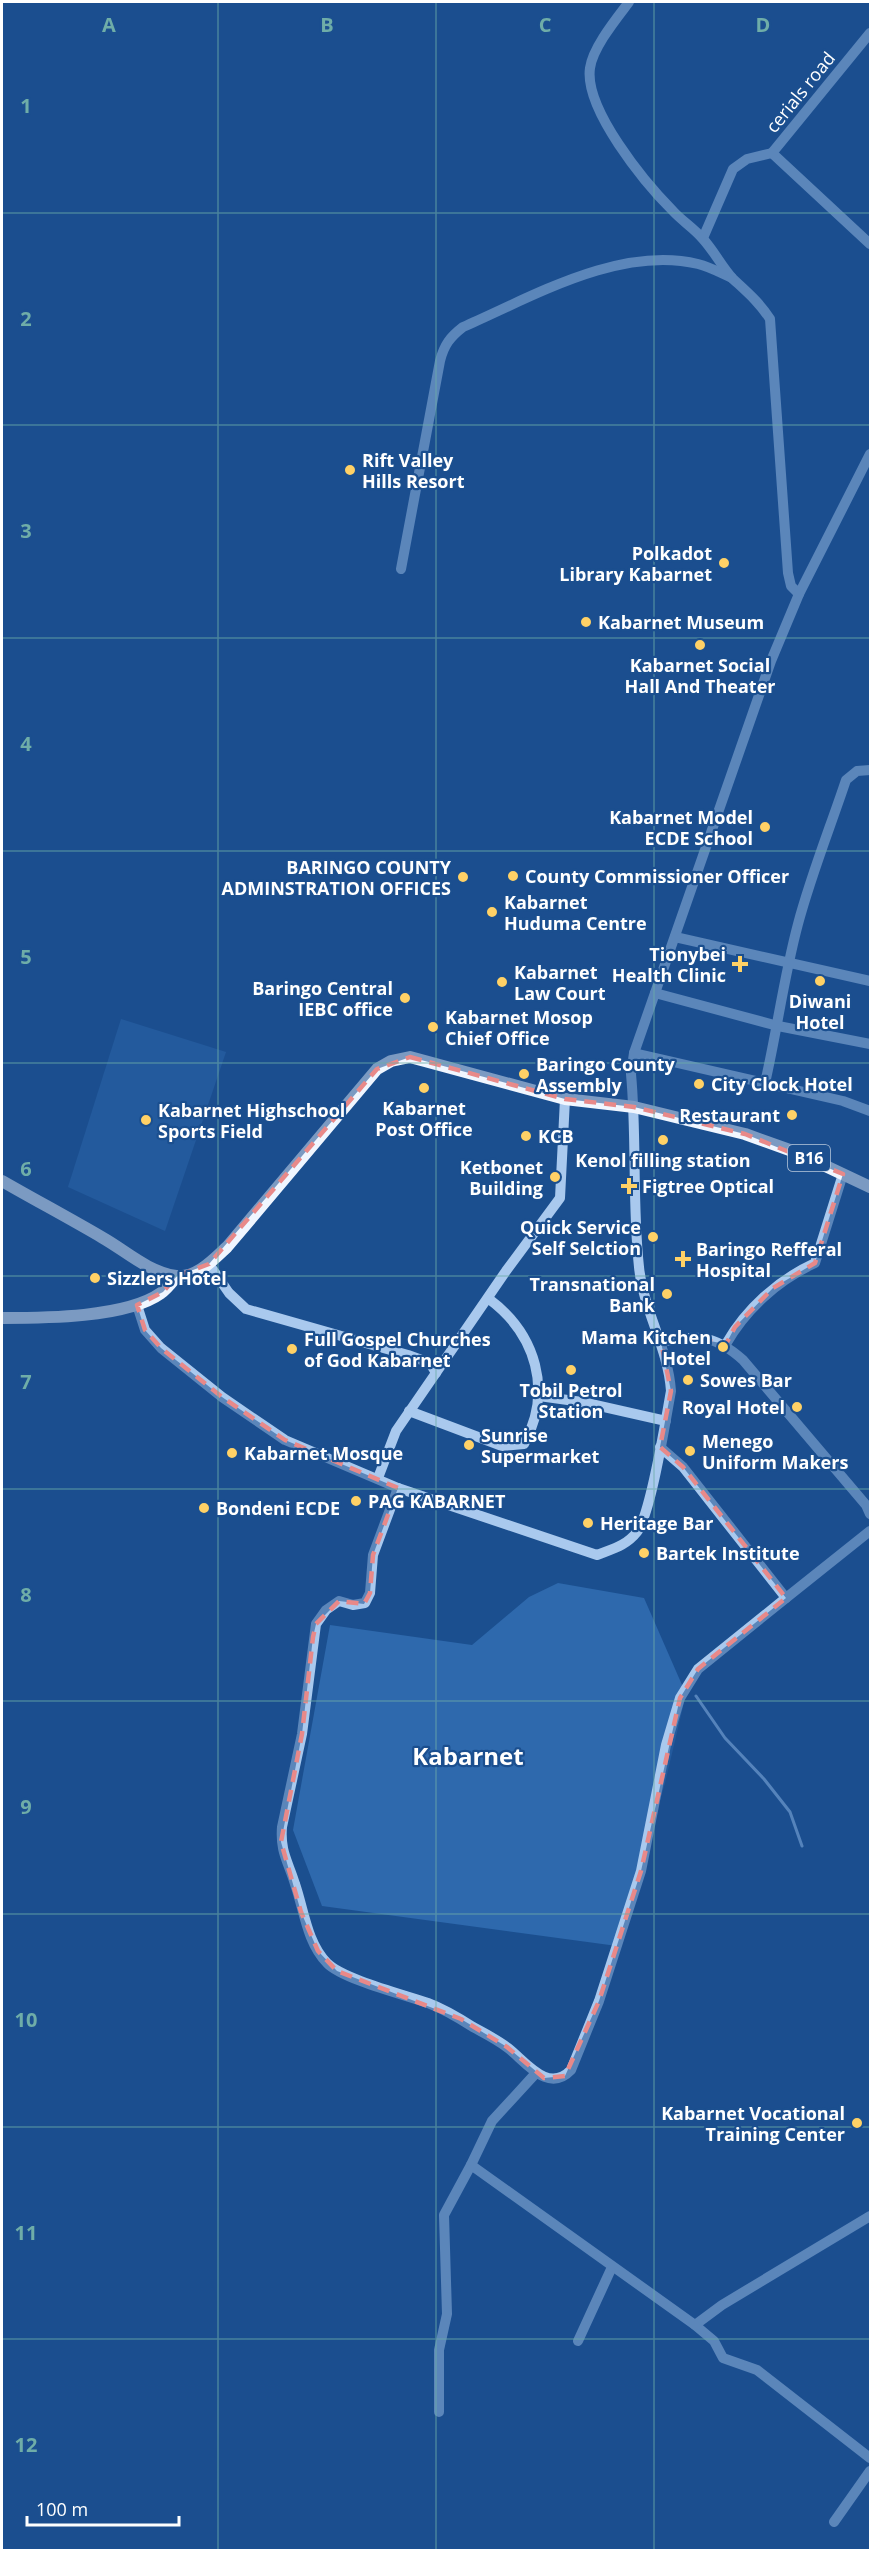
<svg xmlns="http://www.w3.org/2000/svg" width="872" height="2552" font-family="'Open Sans',sans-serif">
<rect width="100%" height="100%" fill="#1b4f8f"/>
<g fill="#2e69ad">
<polygon points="121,1019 226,1052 165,1231 68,1187"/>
<polygon points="558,1583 644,1598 686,1694 665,1783 617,1946 322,1906 293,1830 330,1625 472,1645 529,1597"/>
</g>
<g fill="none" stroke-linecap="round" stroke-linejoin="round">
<polyline stroke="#9cc4f0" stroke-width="3" points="696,1696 725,1738 764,1779 790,1812 802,1846"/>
<g stroke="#a9c9ee" stroke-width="10">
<path d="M629,2C617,18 593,47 590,68C584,109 645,183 673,211C682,221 694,228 703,239C714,251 722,267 733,279C747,292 760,303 770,319L788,573L791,586L799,594"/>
<polyline points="870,33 772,153 870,244"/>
<polyline points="703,238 733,169 747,159 772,153"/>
<path d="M401,569L440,361C444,345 450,337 463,327C532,297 620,245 698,264C710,267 721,273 732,278"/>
<polyline points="675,937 870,981"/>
<polyline points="655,993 778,1026 870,1044"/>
<polyline points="634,1053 843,1101 870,1111"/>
<path d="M765,1083C777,1031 784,976 798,924C811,875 830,828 846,780L857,771L870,770"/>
<polyline points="209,1264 229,1293 246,1309 408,1355 430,1363 436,1373"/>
<path d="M137,1305L145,1330L161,1348L222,1397L285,1440L398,1488L597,1555C612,1549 626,1546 637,1532C651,1514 666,1418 671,1391C668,1347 643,1310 639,1267C632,1203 637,1138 631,1074L634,1053L771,661L799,594L870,454"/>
<path d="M661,1342C698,1335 714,1334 743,1360L866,1505L870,1514"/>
<path d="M726,1344C746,1309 778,1280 815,1263L843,1174"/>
<polyline points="539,1396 582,1402 666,1421"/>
<path d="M409,1411L502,1446L524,1444C553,1391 536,1334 489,1299"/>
<polyline points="378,1478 396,1431 506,1271 560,1198 565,1099"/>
<path d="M398,1488L373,1555L370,1593L365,1603L353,1605L339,1601L326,1610L316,1624L302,1734L282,1827C280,1852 288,1861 295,1884C304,1910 307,1943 327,1963C342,1979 405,1995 428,2003C444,2009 459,2018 473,2027C484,2033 498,2040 508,2048C526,2062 548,2094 571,2070L599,2001L641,1871L666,1745L680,1698L698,1669L786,1598L683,1467L660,1447"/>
<polyline points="786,1598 870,1531"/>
<polyline points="471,2165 492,2121 536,2073"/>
<polyline points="695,2325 714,2341 723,2358 757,2370 870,2458"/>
<polyline points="578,2341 612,2267"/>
<polyline points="439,2412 439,2350 447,2314 444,2215 471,2165 695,2325 722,2305 870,2216"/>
<polyline points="834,2522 870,2471"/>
</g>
<g stroke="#f0f6ff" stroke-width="12">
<path d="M2,1181C35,1200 69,1218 103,1238C126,1251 148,1272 176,1276C196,1279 214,1259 227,1247L377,1069L391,1061L410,1057L565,1099L634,1107L745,1134L798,1153L870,1187"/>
<path d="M2,1318C44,1318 126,1318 161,1293C167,1289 172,1282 177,1276"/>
</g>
</g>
<path d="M0 0H872V2552H0ZM410,1057L565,1099L634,1107L745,1134L843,1174L815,1263L773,1288L735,1327L726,1344L688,1337L661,1342L671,1391L660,1447L683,1467L786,1598L698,1669L680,1698L641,1871L599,2001L565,2076L544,2078L507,2047L461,2019L337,1971L318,1951L301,1912L281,1842L302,1734L313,1637L316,1624L339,1601L364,1604L370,1593L373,1555L398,1488L285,1440L222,1397L161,1348L145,1330L137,1305L163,1292L177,1276L209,1264L377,1069Z" fill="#1b4f8f" fill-opacity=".55" fill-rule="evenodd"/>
<path fill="none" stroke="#e88989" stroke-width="4.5" stroke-dasharray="12 8" stroke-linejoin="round" d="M410,1057L565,1099L634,1107L745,1134L843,1174L815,1263L773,1288L735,1327L726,1344L688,1337L661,1342L671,1391L660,1447L683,1467L786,1598L698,1669L680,1698L641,1871L599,2001L565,2076L544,2078L507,2047L461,2019L337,1971L318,1951L301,1912L281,1842L302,1734L313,1637L316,1624L339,1601L364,1604L370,1593L373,1555L398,1488L285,1440L222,1397L161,1348L145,1330L137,1305L163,1292L177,1276L209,1264L377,1069Z"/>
<path fill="none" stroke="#6fada8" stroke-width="1.5" stroke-opacity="0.55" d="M218,2V2550M436,2V2550M654,2V2550M2,213H870M2,425H870M2,638H870M2,851H870M2,1063H870M2,1276H870M2,1489H870M2,1701H870M2,1914H870M2,2127H870M2,2339H870"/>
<g fill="#ffd166" stroke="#1b4f8f" stroke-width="2">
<circle cx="350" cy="470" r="6"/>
<circle cx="724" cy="563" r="6"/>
<circle cx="586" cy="622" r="6"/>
<circle cx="700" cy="645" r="6"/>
<circle cx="765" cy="827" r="6"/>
<circle cx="513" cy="876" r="6"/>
<circle cx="463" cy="877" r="6"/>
<circle cx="492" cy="912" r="6"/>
<path d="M737 955h6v6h6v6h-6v6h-6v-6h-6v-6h6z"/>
<circle cx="820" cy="981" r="6"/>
<circle cx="502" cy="982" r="6"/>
<circle cx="405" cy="998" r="6"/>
<circle cx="433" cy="1027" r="6"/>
<circle cx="524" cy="1074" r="6"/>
<circle cx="699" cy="1084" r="6"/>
<circle cx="424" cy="1088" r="6"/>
<circle cx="792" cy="1115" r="6"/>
<circle cx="146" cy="1120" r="6"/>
<circle cx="526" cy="1136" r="6"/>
<circle cx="663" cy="1140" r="6"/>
<circle cx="555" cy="1177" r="6"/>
<path d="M626 1177h6v6h6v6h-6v6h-6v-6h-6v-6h6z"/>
<circle cx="653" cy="1237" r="6"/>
<path d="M680 1250h6v6h6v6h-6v6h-6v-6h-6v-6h6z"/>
<circle cx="95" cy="1278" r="6"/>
<circle cx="667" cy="1294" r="6"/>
<circle cx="723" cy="1347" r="6"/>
<circle cx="292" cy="1349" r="6"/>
<circle cx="571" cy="1370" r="6"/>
<circle cx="688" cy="1380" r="6"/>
<circle cx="797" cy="1407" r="6"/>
<circle cx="469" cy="1445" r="6"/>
<circle cx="690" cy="1451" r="6"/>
<circle cx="232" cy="1453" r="6"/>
<circle cx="356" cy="1501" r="6"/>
<circle cx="204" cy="1508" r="6"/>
<circle cx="588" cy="1523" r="6"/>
<circle cx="644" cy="1553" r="6"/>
<circle cx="857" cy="2123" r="6"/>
</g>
<g text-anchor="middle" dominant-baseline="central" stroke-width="4.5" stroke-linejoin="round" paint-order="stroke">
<rect fill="#1b4f8f" stroke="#bbcadd" stroke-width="1.5" x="788" y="1145" width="42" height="26" rx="4.5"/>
<g font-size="16" font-weight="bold" fill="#fff">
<text x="809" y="1158">B16</text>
</g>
<g font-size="18" fill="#fff" stroke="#1b4f8f">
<text transform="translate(800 92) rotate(-51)">cerials road</text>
</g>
<g font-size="18" font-weight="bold" fill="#fff" stroke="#1b4f8f" text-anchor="start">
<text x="362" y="460">Rift Valley<tspan x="362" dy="21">Hills Resort</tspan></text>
<text x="712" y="553" text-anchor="end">Polkadot<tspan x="712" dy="21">Library Kabarnet</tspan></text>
<text x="598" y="622">Kabarnet Museum</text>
<text x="700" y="665" text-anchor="middle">Kabarnet Social<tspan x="700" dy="21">Hall And Theater</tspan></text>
<text x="753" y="817" text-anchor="end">Kabarnet Model<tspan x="753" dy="21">ECDE School</tspan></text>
<text x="451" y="867" text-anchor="end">BARINGO COUNTY<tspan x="451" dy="21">ADMINSTRATION OFFICES</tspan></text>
<text x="525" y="876">County Commissioner Officer</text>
<text x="504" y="902">Kabarnet<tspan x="504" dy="21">Huduma Centre</tspan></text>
<text x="726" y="954" text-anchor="end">Tionybei<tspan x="726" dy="21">Health Clinic</tspan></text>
<text x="514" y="972">Kabarnet<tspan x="514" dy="21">Law Court</tspan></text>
<text x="393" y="988" text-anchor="end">Baringo Central<tspan x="393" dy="21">IEBC office</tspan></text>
<text x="820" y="1001" text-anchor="middle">Diwani<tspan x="820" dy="21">Hotel</tspan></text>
<text x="445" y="1017">Kabarnet Mosop<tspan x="445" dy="21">Chief Office</tspan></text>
<text x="536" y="1064">Baringo County<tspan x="536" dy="21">Assembly</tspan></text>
<text x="711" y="1084">City Clock Hotel</text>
<text x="424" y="1108" text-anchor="middle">Kabarnet<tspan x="424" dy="21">Post Office</tspan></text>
<text x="158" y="1110">Kabarnet Highschool<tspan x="158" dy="21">Sports Field</tspan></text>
<text x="780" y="1115" text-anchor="end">Restaurant</text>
<text x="538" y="1136">KCB</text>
<text x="663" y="1160" text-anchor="middle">Kenol filling station</text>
<text x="543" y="1167" text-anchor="end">Ketbonet<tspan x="543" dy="21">Building</tspan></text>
<text x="642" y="1186">Figtree Optical</text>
<text x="641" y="1227" text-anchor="end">Quick Service<tspan x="641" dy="21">Self Selction</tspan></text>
<text x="696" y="1249">Baringo Refferal<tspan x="696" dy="21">Hospital</tspan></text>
<text x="107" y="1278">Sizzlers Hotel</text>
<text x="655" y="1284" text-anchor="end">Transnational<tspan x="655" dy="21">Bank</tspan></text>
<text x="711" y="1337" text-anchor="end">Mama Kitchen<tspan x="711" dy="21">Hotel</tspan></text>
<text x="304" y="1339">Full Gospel Churches<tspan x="304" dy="21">of God Kabarnet</tspan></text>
<text x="700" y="1380">Sowes Bar</text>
<text x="571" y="1390" text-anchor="middle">Tobil Petrol<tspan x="571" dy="21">Station</tspan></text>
<text x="785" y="1407" text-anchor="end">Royal Hotel</text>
<text x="481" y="1435">Sunrise<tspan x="481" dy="21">Supermarket</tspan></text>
<text x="702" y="1441">Menego<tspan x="702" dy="21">Uniform Makers</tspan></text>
<text x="244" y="1453">Kabarnet Mosque</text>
<text x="368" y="1501">PAG KABARNET</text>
<text x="216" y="1508">Bondeni ECDE</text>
<text x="600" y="1523">Heritage Bar</text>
<text x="656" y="1553">Bartek Institute</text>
<text x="845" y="2113" text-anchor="end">Kabarnet Vocational<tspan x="845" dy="21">Training Center</tspan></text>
</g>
<g font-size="24" font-weight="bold" fill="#fff" stroke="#1b4f8f">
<text x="468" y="1755">Kabarnet</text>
</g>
</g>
<g font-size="20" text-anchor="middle" font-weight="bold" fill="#6fada8" stroke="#1b4f8f" stroke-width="4.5" stroke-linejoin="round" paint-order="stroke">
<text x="109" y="32">A</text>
<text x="327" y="32">B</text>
<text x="545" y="32">C</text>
<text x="763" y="32">D</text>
<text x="26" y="113">1</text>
<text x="26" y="326">2</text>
<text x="26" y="538">3</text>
<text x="26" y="751">4</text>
<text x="26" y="964">5</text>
<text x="26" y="1176">6</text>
<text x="26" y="1389">7</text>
<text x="26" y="1602">8</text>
<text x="26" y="1814">9</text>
<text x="26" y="2027">10</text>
<text x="26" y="2240">11</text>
<text x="26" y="2452">12</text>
</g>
<rect width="872" height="2552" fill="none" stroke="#ffffff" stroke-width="6"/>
<path d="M27 2516v9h152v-9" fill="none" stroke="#ffffff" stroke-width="3"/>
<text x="36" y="2516" font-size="18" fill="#ffffff" stroke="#1b4f8f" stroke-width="4.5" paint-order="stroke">100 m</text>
</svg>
